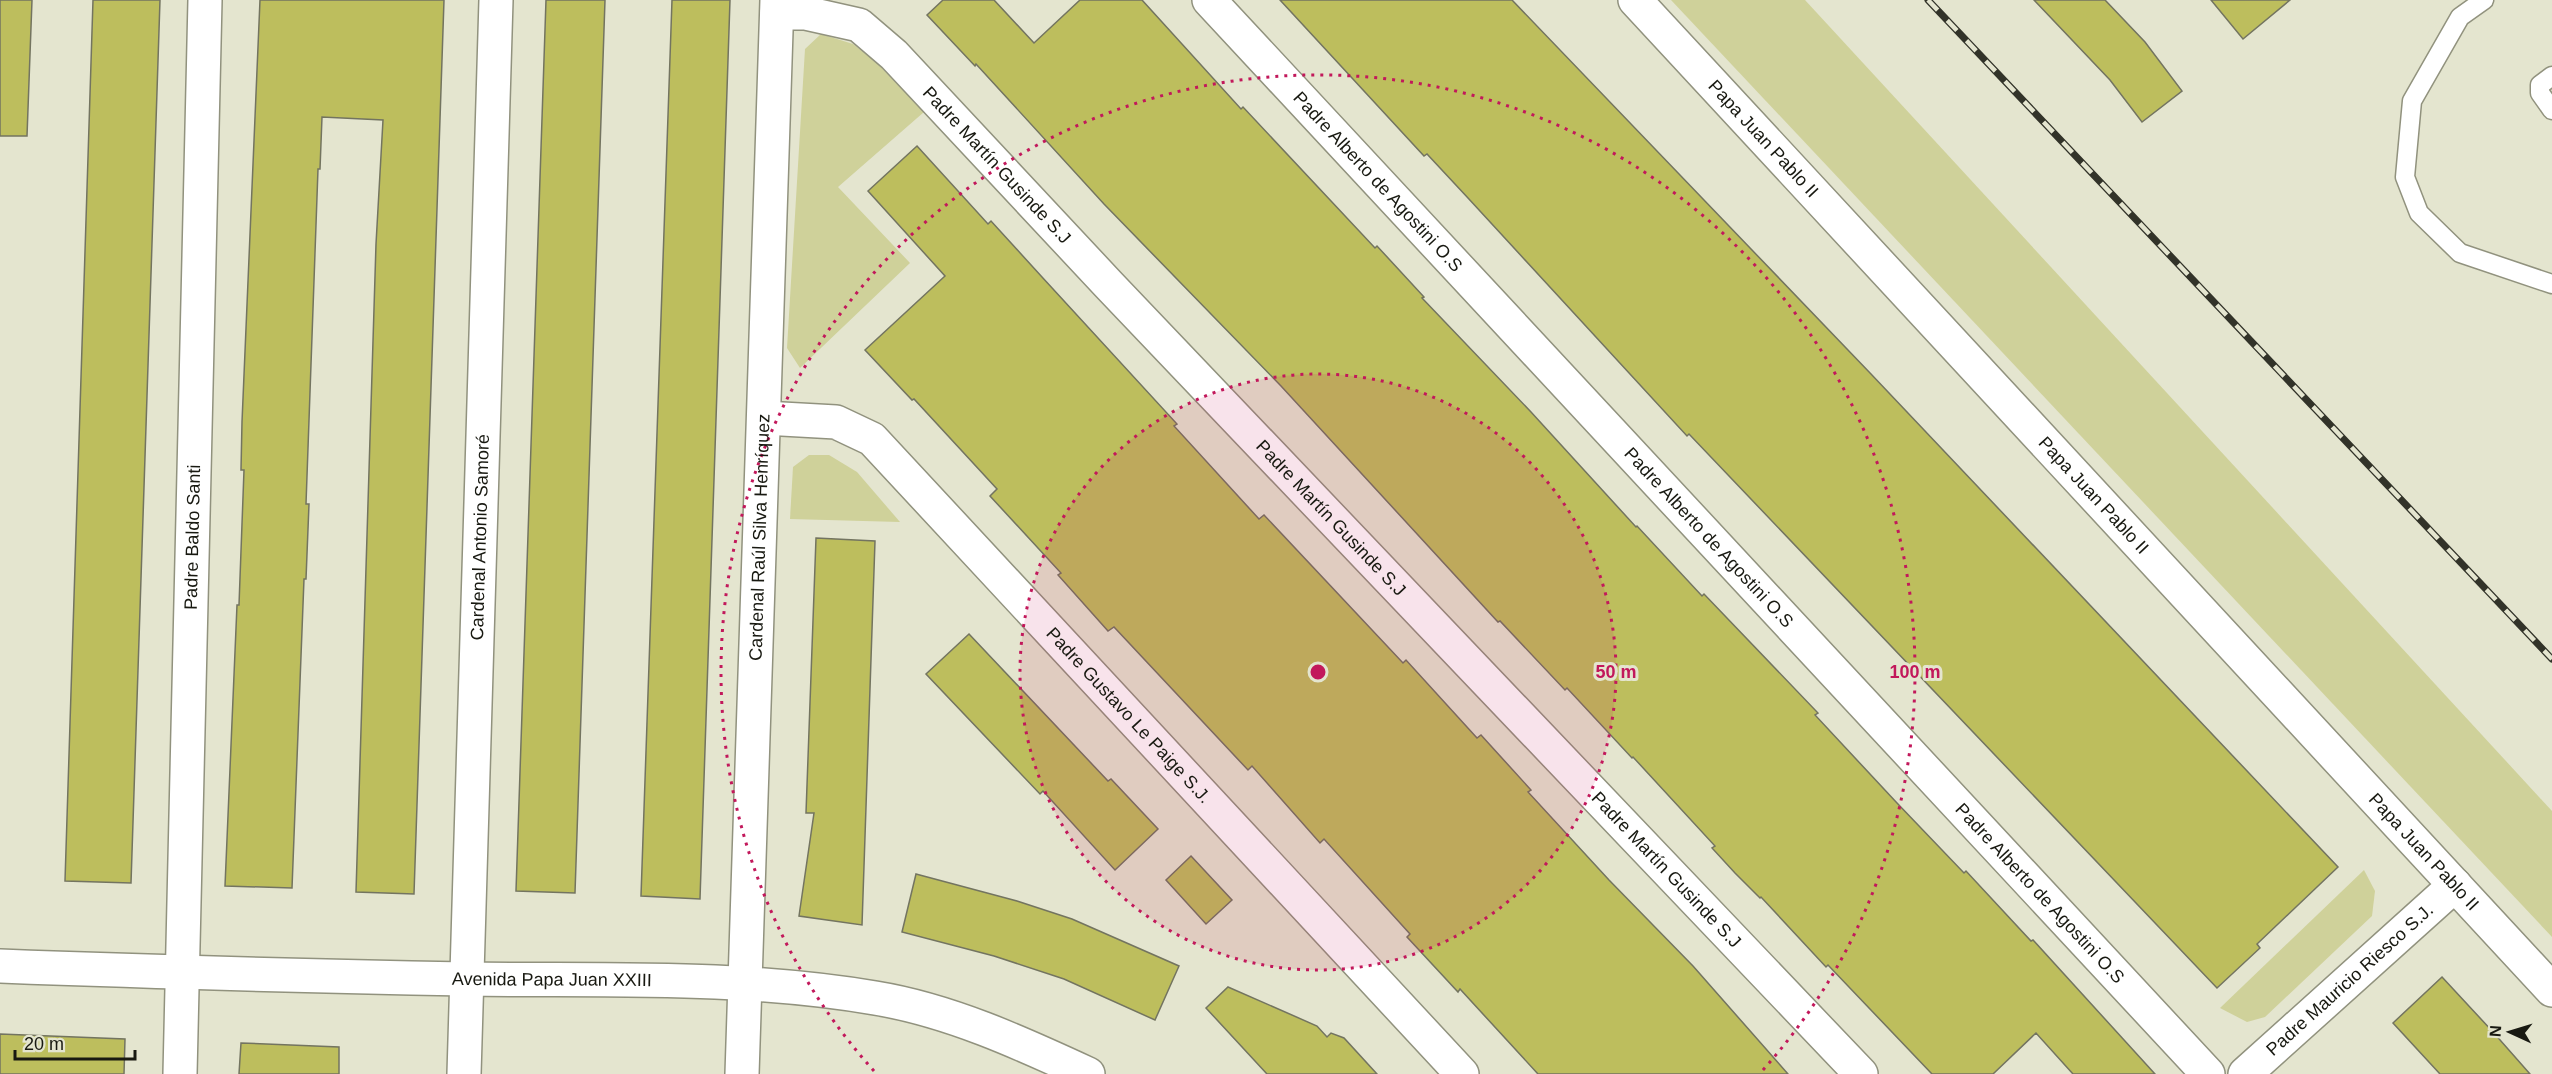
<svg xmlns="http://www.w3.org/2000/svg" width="2552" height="1074" font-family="Arial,sans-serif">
<rect width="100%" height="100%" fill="#e4e5cf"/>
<g fill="#cfd19a">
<polygon points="1671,0 1805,0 2552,811 2552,937"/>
<polygon points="821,34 853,44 877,63 924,112 838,187 910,263 800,368 787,348 805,49"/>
<polygon points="809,455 829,455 857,472 900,522 790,519 793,467"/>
<polygon points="2364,870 2375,891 2372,916 2265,1017 2247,1022 2220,1008"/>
</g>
<g fill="#bdbe5d" stroke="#737460" stroke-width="1.5">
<polygon points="0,0 32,0 27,136 0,136"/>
<polygon points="93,0 160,0 131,883 65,881"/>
<polygon points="260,0 444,0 414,894 356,892 376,244 383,120 322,117 320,169 318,169 306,504 309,504 306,579 304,579 292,888 225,886 237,605 239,605 244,470 241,470 242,422"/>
<polygon points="546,0 605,0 575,893 516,891"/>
<polygon points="672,0 730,0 700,899 641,896"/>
<polygon points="943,0 994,0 1034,43 1080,0 1142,0 1241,109 1243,107 1375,248 1377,246 1424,297 1422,298 1531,412 1636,527 1637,526 1702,596 1704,594 1818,713 1815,715 1897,803 1964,873 1966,871 2031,941 2033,940 2155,1074 2073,1074 2036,1033 1993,1074 1932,1074 1828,965 1826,967 1761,897 1760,898 1735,873 1712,848 1715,846 1633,757 1632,758 1567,688 1565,690 1500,621 1498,622 1281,386 1104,204 976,64 975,66 927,15"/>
<polygon points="1280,0 1512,0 1871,374 2338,867 2257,944 2260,948 2217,988 1689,434 1687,436 1468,198 1427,154 1424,156"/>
<polygon points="2034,0 2105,0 2145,42 2182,91 2142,122 2110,80"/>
<polygon points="2211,0 2290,0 2243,39"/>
<polygon points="917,146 988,224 991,221 1042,277 1177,424 1174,426 1259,519 1264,515 1403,663 1406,660 1477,738 1481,735 1531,790 1528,792 1609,880 1693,966 1788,1074 1538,1074 1460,989 1458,992 1407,937 1410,934 1324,839 1320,843 1252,766 1248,770 1114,627 1108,631 1058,575 1061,573 990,496 997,489 914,399 912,400 865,350 945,276 868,191"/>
<polygon points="816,538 875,541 862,925 799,916 814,813 806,813"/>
<polygon points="969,634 1108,781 1111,779 1158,829 1115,870 1043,791 1040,794 926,674"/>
<polygon points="1191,856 1232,900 1206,924 1166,880"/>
<polygon points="916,874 1017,901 1072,919 1179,966 1155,1020 1064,979 994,956 902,932"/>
<polygon points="2442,977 2493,1032 2530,1074 2440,1074 2393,1023"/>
<polygon points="1228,987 1317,1026 1327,1037 1331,1033 1344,1038 1377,1074 1267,1074 1206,1008"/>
<polygon points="0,1034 125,1039 124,1074 0,1074"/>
<polygon points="241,1043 339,1047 339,1074 239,1074"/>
</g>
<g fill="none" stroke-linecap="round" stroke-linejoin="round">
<g stroke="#91927e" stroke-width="21">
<g id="lane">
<polyline points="2484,0 2460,17 2412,101 2405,177 2419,213 2460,253 2552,284"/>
<polyline points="2552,76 2540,85 2540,93 2552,110"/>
</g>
</g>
<g stroke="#91927e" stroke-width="36">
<g id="street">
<path id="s1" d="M1209,0L2208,1074"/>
<path id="s2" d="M1635,0L2552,990"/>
<path id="s3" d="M777,13H805L859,25L894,55L1108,284L1861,1074"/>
<path id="s4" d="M764,418L836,422L872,439L1462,1074"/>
<path id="s5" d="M0,966C155,972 310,976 466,979C602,981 740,975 875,998C949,1010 1021,1043 1088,1074"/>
<path id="s6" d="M180,1074L205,0"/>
<path id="s7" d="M464,1074L496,0"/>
<path id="s8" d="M742,1074L777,0"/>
<path id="s9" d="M2245,1074L2455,885"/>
</g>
</g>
<use href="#lane" stroke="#fff" stroke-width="18"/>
<use href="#street" stroke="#fff" stroke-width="33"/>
<g stroke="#323329" stroke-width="7">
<polyline id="rail" points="1928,0 2552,659"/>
</g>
<use href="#rail" stroke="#e4e5cf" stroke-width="4.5" stroke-dasharray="14" stroke-linecap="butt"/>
</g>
<circle cx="1318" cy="672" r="298" fill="#c2185b" fill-opacity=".12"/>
<g fill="none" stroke="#c2185b" stroke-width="3" stroke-dasharray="3 6">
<circle cx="1318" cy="672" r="298"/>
<path d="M874 1071A597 597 0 1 1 1762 1071"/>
</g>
<g text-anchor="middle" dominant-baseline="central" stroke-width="6" stroke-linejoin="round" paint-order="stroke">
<g font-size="18" fill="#181911" stroke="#e4e5cf">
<text stroke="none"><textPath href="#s2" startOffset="189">Papa Juan Pablo II</textPath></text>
<text stroke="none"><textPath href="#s3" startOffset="280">Padre Martín Gusinde S.J</textPath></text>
<text stroke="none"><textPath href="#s1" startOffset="248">Padre Alberto de Agostini O.S</textPath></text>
<text stroke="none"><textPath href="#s2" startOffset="675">Papa Juan Pablo II</textPath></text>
<text stroke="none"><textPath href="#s3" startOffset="766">Padre Martín Gusinde S.J</textPath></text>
<text stroke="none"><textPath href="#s6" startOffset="537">Padre Baldo Santi</textPath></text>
<text stroke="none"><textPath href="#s7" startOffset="537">Cardenal Antonio Samoré</textPath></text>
<text stroke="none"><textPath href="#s8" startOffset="537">Cardenal Raúl Silva Henríquez</textPath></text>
<text stroke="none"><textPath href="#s1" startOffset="734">Padre Alberto de Agostini O.S</textPath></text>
<text stroke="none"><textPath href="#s4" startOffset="489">Padre Gustavo Le Paige S.J.</textPath></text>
<text stroke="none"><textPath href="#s2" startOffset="1161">Papa Juan Pablo II</textPath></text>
<text stroke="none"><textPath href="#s3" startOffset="1252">Padre Martín Gusinde S.J</textPath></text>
<text stroke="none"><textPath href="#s1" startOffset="1220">Padre Alberto de Agostini O.S</textPath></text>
<text stroke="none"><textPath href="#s9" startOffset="141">Padre Mauricio Riesco S.J.</textPath></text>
<text stroke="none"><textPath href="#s5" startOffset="552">Avenida Papa Juan XXIII</textPath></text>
</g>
</g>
<circle cx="1318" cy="672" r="9" fill="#c2185b" stroke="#e4e5cf" stroke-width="3"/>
<g font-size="18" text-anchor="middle" font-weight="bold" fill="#c2185b" stroke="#e4e5cf" stroke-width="6" stroke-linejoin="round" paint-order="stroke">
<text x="1616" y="678">50 m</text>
<text x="1915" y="678">100 m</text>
</g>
<g transform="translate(2510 1032) rotate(274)" stroke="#e4e5cf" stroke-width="4.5" paint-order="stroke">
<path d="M0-4.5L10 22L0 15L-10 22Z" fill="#181911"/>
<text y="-9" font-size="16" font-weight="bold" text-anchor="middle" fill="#181911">N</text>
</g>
<path d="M15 1050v9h120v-9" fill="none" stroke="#181911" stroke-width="3"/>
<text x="24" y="1050" font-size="18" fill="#181911" stroke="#e4e5cf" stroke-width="4.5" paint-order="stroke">20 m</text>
</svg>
